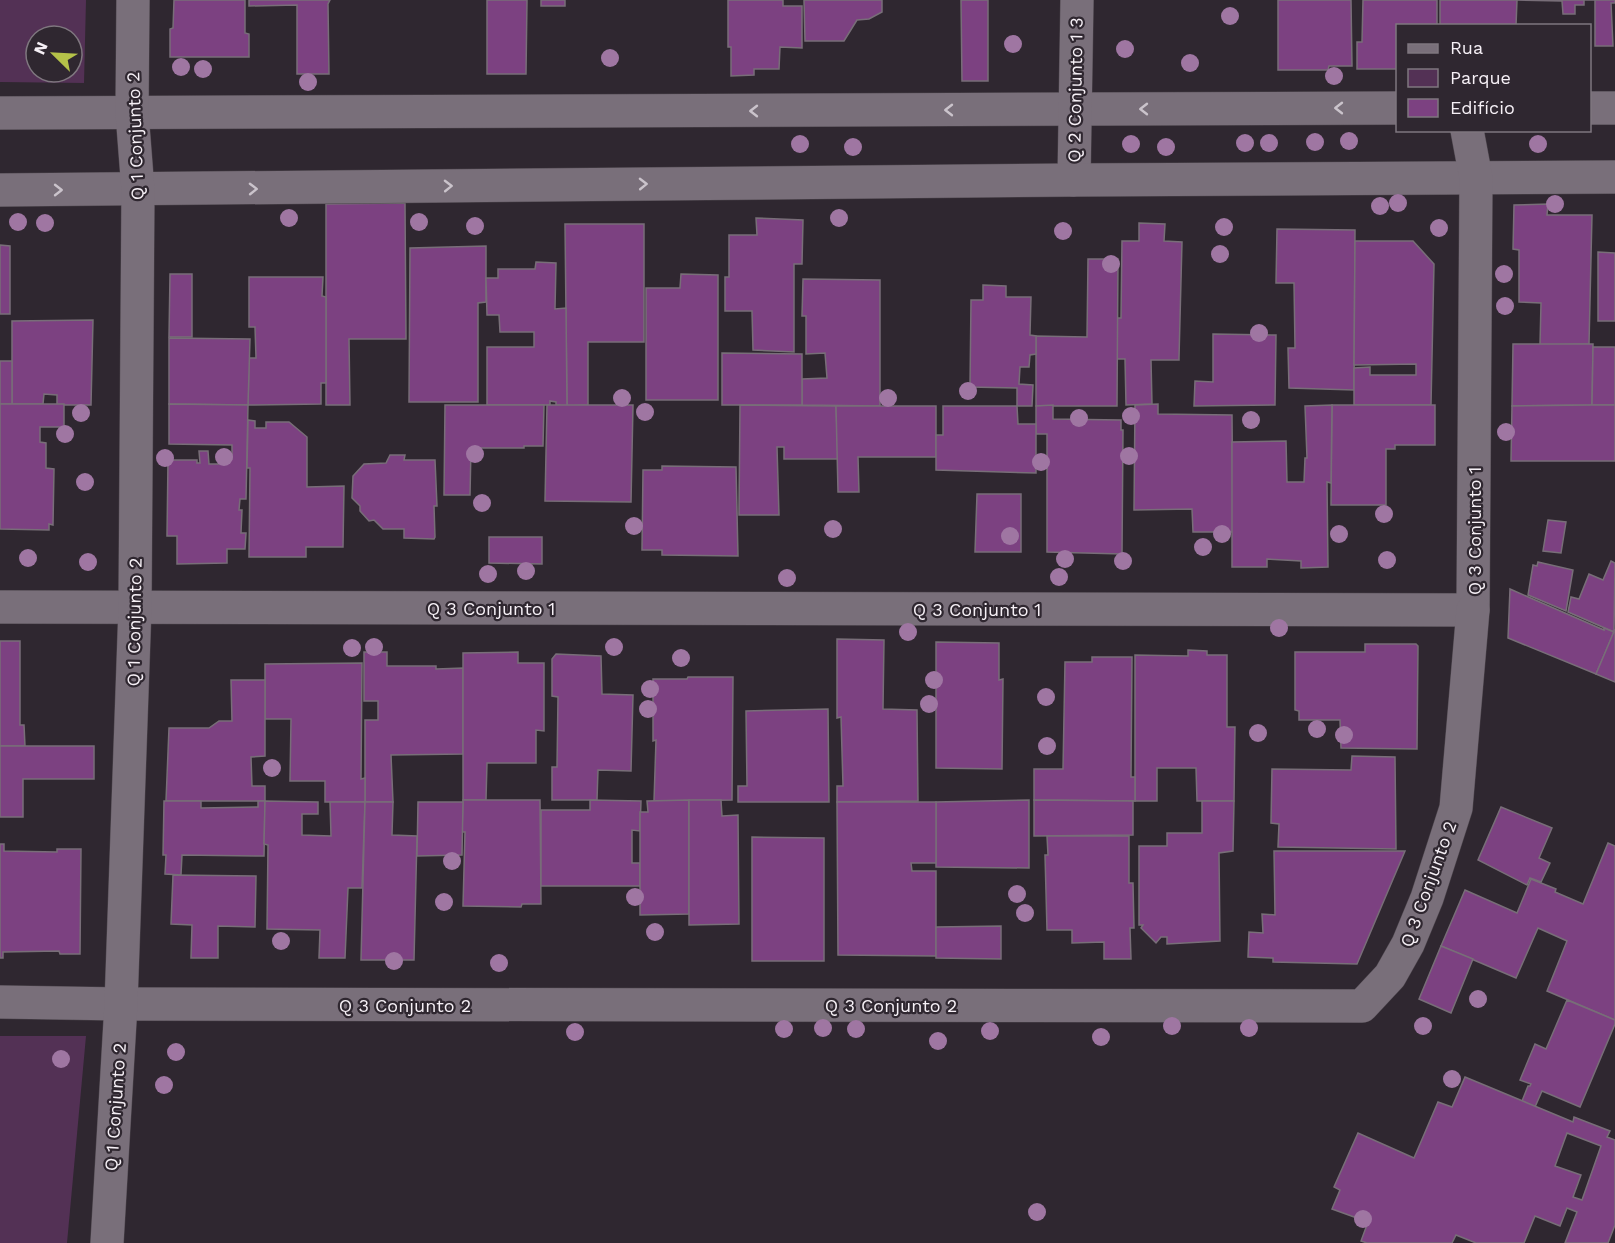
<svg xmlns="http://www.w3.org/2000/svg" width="1615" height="1243" font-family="'Work Sans',sans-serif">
<rect width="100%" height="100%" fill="#2f2730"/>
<g fill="#533155" fill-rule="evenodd">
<path d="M0,0H86L84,83L0,82ZM36,36H72V72H36Z"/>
<polygon points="0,1036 86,1036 67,1243 0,1243"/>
</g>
<g fill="#7c4181" stroke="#786e78" stroke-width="1.5" fill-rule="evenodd">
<polygon points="174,0 245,0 245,33 249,34 249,57 170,57 170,29 173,28"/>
<polygon points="249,0 330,0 328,4 329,74 297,74 297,5 249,6"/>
<polygon points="487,0 527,0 526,74 487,74"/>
<rect x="541" y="0" width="24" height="6"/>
<polygon points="728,0 783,0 783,6 802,6 802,48 780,47 779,69 754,69 754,75 731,76 731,47 728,47"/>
<polygon points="804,0 882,0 882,12 869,19 857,20 844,41 805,41"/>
<polygon points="961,0 988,0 988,81 962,81"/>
<polygon points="1278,0 1351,0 1352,66 1329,66 1328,70 1278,70"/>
<polygon points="1363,0 1437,0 1437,26 1398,26 1398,69 1357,69 1357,42 1362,42"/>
<polygon points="1440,0 1517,0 1516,26 1440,26"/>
<polygon points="1517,0 1595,0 1584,0 1584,5 1575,5 1575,14 1563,14 1562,1"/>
<polygon points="1595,0 1615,0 1615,3 1611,3 1613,46 1595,46"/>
<polygon points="405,203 406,339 349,339 350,405 326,405 326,204"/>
<polygon points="1548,204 1547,215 1592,215 1589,344 1540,345 1541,303 1519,302 1519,250 1513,249 1514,205"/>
<polygon points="756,218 803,220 802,264 794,264 794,352 753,350 752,311 725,311 725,277 729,277 729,235 757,235"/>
<polygon points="1139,223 1165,224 1164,241 1182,242 1179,358 1179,360 1151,360 1152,404 1126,405 1125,359 1117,359 1117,318 1121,318 1122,241 1139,241"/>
<polygon points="565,224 644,224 644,342 588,342 588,405 567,406"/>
<polygon points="1277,229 1355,230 1354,390 1289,388 1288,348 1295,348 1294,283 1276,283"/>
<polygon points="1355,241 1413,241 1434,264 1431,405 1354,405 1354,368 1370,367 1370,375 1416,375 1416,364 1354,365"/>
<polygon points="0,245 10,246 10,314 0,314"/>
<polygon points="486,246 486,302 478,303 478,402 409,402 410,248"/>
<polygon points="1598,252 1615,253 1615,321 1598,321"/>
<polygon points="1088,259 1118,259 1117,406 1036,406 1036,336 1087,337"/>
<polygon points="536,262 556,263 555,309 566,308 567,406 556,405 556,402 550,401 550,405 487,405 487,347 534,347 534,332 500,332 499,315 487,315 486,278 498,278 498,269 535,269"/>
<polygon points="170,274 192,274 192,337 169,337"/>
<polygon points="681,274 718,275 718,400 646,400 646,288 680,288"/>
<polygon points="249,277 323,277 322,296 326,297 326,383 321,383 321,404 248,405 249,358 256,358 255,327 249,327"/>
<polygon points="803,279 880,280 880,406 802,405 802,379 827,378 825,353 806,354 806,316 802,316"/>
<polygon points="983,285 1006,286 1006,297 1031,297 1030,335 1036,336 1036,354 1030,355 1029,367 1020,367 1019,384 1033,385 1032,406 1017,406 1017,388 970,387 971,300 983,300"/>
<polygon points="93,320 91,405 57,405 57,395 44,394 43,404 12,404 12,321"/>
<polygon points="1213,334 1276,335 1275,405 1194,406 1195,381 1213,382"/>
<polygon points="169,338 250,339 248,405 169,404"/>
<polygon points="1513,344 1593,344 1592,405 1512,406"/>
<polygon points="1593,347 1615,347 1615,405 1592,405"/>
<polygon points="722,353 802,354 802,405 722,405"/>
<rect x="0" y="361" width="12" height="43"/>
<polygon points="0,404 64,404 64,427 40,427 40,442 46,443 46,468 54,469 53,525 49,524 49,530 0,529"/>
<polygon points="169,404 248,405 246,499 240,499 239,510 242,510 241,533 246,533 245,549 227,549 227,563 177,564 177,536 167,536 168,460 197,460 197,463 200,463 199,451 208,451 209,464 224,464 224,458 232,459 232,445 169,444"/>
<polygon points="1158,404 1158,414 1232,415 1233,532 1193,532 1192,509 1134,510 1135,405"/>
<polygon points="445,405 544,405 543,446 524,446 524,448 471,448 470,495 444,495"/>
<polygon points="547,405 633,405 631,502 545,501"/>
<polygon points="740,405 836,406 838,459 784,459 784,447 777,447 779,515 739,515"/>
<polygon points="1053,405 1053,419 1121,420 1121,430 1123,430 1122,554 1047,552 1047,434 1036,434 1036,406"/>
<polygon points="1332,405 1435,405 1435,445 1395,445 1395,449 1386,449 1386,505 1331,505"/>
<polygon points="1332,405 1331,483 1327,482 1328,567 1301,568 1301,561 1267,559 1267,567 1232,567 1232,442 1286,441 1287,482 1304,482 1305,458 1307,458 1305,406"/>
<polygon points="1592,405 1615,405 1615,461 1511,461 1512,406"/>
<polygon points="836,406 936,406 936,457 858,457 859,492 838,492"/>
<polygon points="943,406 1017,406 1018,424 1036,424 1036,473 936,470 936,435 943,435"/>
<polygon points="248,420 255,421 255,428 266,428 266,422 289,422 307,437 307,487 344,486 343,547 306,547 306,557 249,557 250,468 247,468"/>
<polygon points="390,455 405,455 404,460 435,460 437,506 434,506 435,537 434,539 404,538 404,529 383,529 374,520 369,521 360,511 360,506 352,498 353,476 364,464 386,463"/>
<polygon points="662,466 736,467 738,556 662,555 662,550 642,550 643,470 662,470"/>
<polygon points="977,494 1021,494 1021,552 975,552"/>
<polygon points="1548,520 1566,522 1561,553 1543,551"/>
<polygon points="489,537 542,537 542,564 489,563"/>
<polygon points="1611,561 1615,563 1614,632 1568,612 1571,597 1579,599 1589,574 1603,580"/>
<polygon points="1538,562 1573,570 1566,611 1528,595 1533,565 1537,566"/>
<polygon points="1510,589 1604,630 1604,628 1614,632 1596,674 1508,638"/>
<polygon points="1615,629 1615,682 1596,674"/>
<polygon points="837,639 884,640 883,709 917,710 918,801 837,802 837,786 843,786 841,717 837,718"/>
<polygon points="0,641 20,641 20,725 24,725 25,746 0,746"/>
<polygon points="936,642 999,643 999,680 1003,679 1002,769 936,768"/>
<polygon points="1365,644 1416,644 1418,646 1417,749 1341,748 1340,720 1299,720 1299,711 1295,710 1295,652 1365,652"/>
<polygon points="1188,650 1207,651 1207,655 1227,655 1227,727 1235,727 1234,801 1197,801 1196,768 1157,768 1157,801 1135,801 1135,655 1188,656"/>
<polygon points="364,652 387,652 387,666 436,666 436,669 463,668 463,754 391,755 393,802 365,802 365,720 378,720 378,701 364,701"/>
<polygon points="518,652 518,663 544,663 544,731 536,730 536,763 487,763 486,800 463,800 463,653"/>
<polygon points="556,654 601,656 602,694 633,695 631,771 598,770 597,800 552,800 552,767 557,767 558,697 552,696 552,659"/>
<polygon points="1092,657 1132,657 1131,777 1135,777 1135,801 1034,800 1034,769 1063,769 1065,662 1092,662"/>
<polygon points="362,663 361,779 365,778 365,802 325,802 325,781 290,781 291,719 265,719 265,664"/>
<polygon points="688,677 733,677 732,800 654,801 656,740 653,741 653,679 687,679"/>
<polygon points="231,680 265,680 265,756 251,757 252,786 265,786 265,801 166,801 169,728 209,728 219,721 232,721"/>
<polygon points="828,709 829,802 738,802 738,786 747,786 746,711"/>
<polygon points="0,746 94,746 94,779 23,779 23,817 0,817"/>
<polygon points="1352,756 1395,757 1396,849 1278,847 1279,824 1271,823 1272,769 1351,770"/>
<polygon points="463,800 540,800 541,904 522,904 521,907 463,906 465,832 462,832"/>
<polygon points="590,800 641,801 640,831 632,830 632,863 640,863 640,886 541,886 541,810 590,810"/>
<polygon points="689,800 689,914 640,915 640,812 648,812 647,801"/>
<polygon points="689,800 721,800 722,816 738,815 739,924 689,925"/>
<polygon points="1029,800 1029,868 936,867 936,802"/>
<polygon points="1034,800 1133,801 1133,835 1034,836"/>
<polygon points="164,801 201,801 201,808 258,807 258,801 265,801 264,856 182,855 181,875 165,874 166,855 163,855"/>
<polygon points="265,801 318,802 318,814 302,814 302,835 331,836 330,802 365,802 362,888 348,888 345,958 319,958 320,930 267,929 268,845 264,844"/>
<polygon points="1202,801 1234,801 1233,851 1219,853 1220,941 1167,944 1167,937 1161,937 1156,943 1141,928 1143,925 1139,925 1139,846 1167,846 1167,833 1202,833"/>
<polygon points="365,802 393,802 392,835 417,836 414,960 361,960"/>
<polygon points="418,802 463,802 462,855 417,856"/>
<polygon points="837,802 936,802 936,863 911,863 912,871 936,871 936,956 838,955"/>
<polygon points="1501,807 1552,828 1539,858 1550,863 1541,882 1530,878 1527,885 1478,860"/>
<polygon points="1047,836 1129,836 1129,883 1133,883 1134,928 1130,928 1131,959 1104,959 1104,942 1072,943 1072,930 1047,930 1045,855 1048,855"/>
<polygon points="752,837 824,838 824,961 752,961"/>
<polygon points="1608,843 1615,846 1615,1020 1547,991 1567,941 1538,928 1516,978 1441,946 1465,890 1517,913 1531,879 1556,889 1555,892 1583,904"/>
<polygon points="0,844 4,844 4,851 57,852 57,849 81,849 80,954 60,954 59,951 3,952 3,958 0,958"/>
<polygon points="1274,851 1405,851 1357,964 1273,962 1273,958 1248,957 1249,932 1263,933 1262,914 1275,915"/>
<polygon points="173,875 256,876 255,927 218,926 218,958 191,958 192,925 171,924"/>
<polygon points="1001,926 1001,959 936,958 936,927"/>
<polygon points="1441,946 1473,959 1451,1013 1419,999"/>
<polygon points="1567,1000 1615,1020 1615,1024 1580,1107 1542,1091 1535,1107 1522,1101 1528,1086 1530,1086 1531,1084 1520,1080 1535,1044 1546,1049"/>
<path d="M1465,1077L1573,1122L1574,1117L1610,1131L1607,1137L1615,1140V1225L1608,1243H1565L1577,1212L1567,1208L1560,1226L1535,1216L1524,1243H1476L1456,1235L1452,1243H1367L1361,1241L1368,1222L1332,1209L1340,1190L1334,1187L1358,1133L1414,1158L1438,1102L1452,1107ZM1567,1133L1601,1146L1582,1200L1573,1197L1581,1175L1555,1166Z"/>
</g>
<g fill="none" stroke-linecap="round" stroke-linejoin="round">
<g stroke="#4d464d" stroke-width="34">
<g id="minor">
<polyline points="1590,108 1615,108"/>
<polyline points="0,113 1398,108"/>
<polyline points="1074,180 1077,0"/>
<polyline points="0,190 1074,180 1615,177"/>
<polyline points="0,607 1473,610 1476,178 1467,130"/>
<polyline points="0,1002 121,1004 1362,1006 1390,976 1408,944 1427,898 1456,808 1473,610"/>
<polyline points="107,1243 121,1004 135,607 138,190 132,113 133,0"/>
</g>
</g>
<use href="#minor" stroke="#796f7a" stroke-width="33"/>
</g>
<g fill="#9f76a2">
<circle cx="1230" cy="16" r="9"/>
<circle cx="1013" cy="44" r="9"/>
<circle cx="1125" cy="49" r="9"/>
<circle cx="610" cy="58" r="9"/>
<circle cx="1190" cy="63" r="9"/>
<circle cx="181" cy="67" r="9"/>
<circle cx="203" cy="69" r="9"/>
<circle cx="1334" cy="76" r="9"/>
<circle cx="308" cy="82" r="9"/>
<circle cx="1349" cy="141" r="9"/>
<circle cx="1315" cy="142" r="9"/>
<circle cx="1245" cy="143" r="9"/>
<circle cx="1269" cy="143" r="9"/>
<circle cx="800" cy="144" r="9"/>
<circle cx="1131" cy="144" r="9"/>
<circle cx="1538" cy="144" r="9"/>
<circle cx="853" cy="147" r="9"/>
<circle cx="1166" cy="147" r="9"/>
<circle cx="1398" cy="203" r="9"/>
<circle cx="1555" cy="204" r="9"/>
<circle cx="1380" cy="206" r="9"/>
<circle cx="289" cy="218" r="9"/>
<circle cx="839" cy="218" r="9"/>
<circle cx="18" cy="222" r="9"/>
<circle cx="419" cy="222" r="9"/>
<circle cx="45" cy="223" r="9"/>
<circle cx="475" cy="226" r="9"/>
<circle cx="1224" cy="227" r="9"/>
<circle cx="1439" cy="228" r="9"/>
<circle cx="1063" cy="231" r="9"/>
<circle cx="1220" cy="254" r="9"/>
<circle cx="1111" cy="264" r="9"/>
<circle cx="1504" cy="274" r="9"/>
<circle cx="1505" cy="306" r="9"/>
<circle cx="1259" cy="333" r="9"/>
<circle cx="968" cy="391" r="9"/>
<circle cx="622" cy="398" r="9"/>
<circle cx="888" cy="398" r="9"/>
<circle cx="645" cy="412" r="9"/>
<circle cx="81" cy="413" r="9"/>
<circle cx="1131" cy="416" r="9"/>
<circle cx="1079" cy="418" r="9"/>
<circle cx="1251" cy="420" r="9"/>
<circle cx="1506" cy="432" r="9"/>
<circle cx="65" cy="434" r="9"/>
<circle cx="475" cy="454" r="9"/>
<circle cx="1129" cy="456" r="9"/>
<circle cx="224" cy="457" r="9"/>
<circle cx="165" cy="458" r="9"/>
<circle cx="1041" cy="462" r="9"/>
<circle cx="85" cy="482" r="9"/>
<circle cx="482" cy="503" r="9"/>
<circle cx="1384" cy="514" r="9"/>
<circle cx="634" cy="526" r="9"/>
<circle cx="833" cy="529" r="9"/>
<circle cx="1222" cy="534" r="9"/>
<circle cx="1339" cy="534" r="9"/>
<circle cx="1010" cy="536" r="9"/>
<circle cx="1203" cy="547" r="9"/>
<circle cx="28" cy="558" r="9"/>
<circle cx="1065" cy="559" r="9"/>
<circle cx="1387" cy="560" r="9"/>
<circle cx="1123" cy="561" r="9"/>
<circle cx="88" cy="562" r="9"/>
<circle cx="526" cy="571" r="9"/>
<circle cx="488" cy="574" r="9"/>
<circle cx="1059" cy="577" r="9"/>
<circle cx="787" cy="578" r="9"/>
<circle cx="1279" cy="628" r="9"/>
<circle cx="908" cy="632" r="9"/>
<circle cx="374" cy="647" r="9"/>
<circle cx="614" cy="647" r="9"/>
<circle cx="352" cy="648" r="9"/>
<circle cx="681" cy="658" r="9"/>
<circle cx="934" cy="680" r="9"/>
<circle cx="650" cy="689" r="9"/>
<circle cx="1046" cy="697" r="9"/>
<circle cx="929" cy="704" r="9"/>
<circle cx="648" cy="709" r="9"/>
<circle cx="1317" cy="729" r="9"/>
<circle cx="1258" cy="733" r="9"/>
<circle cx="1344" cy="735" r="9"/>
<circle cx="1047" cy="746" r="9"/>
<circle cx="272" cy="768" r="9"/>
<circle cx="452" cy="861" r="9"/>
<circle cx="1017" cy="894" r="9"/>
<circle cx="635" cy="897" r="9"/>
<circle cx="444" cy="902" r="9"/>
<circle cx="1025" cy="913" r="9"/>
<circle cx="655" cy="932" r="9"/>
<circle cx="281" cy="941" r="9"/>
<circle cx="394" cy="961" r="9"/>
<circle cx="499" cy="963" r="9"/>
<circle cx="1478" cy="999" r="9"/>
<circle cx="1172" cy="1026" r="9"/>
<circle cx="1423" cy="1026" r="9"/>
<circle cx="823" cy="1028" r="9"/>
<circle cx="1249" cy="1028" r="9"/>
<circle cx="784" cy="1029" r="9"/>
<circle cx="856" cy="1029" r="9"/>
<circle cx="990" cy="1031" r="9"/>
<circle cx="575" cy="1032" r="9"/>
<circle cx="1101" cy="1037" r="9"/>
<circle cx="938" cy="1041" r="9"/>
<circle cx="176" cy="1052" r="9"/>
<circle cx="61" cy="1059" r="9"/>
<circle cx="1452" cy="1079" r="9"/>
<circle cx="164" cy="1085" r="9"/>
<circle cx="1037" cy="1212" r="9"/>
<circle cx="1363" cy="1219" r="9"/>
</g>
<defs><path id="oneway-chevron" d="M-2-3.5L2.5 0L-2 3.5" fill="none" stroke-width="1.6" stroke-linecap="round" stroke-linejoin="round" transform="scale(1.5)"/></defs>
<g stroke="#cac3cb">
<use href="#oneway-chevron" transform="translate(1339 108) rotate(180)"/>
<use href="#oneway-chevron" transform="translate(1144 109) rotate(180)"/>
<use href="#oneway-chevron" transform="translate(949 110) rotate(180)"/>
<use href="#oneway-chevron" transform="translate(754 111) rotate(180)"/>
<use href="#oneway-chevron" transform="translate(643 184) rotate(-1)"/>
<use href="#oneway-chevron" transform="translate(448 186) rotate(-1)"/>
<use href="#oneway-chevron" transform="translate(253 189) rotate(-1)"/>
<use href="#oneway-chevron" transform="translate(58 190)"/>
</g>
<g text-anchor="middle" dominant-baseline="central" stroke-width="4.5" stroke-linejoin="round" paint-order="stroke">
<g font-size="18" fill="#f6f0f6" stroke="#2f2730">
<text transform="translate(1075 90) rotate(-89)">Q 2 Conjunto 1 3</text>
<text transform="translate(135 136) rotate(-92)">Q 1 Conjunto 2</text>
<text transform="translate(1474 531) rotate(-90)">Q 3 Conjunto 1</text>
<text x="491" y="608">Q 3 Conjunto 1</text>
<text x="977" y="609">Q 3 Conjunto 1</text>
<text transform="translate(134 622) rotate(-89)">Q 1 Conjunto 2</text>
<text transform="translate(1428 884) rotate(-70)">Q 3 Conjunto 2</text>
<text x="405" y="1005">Q 3 Conjunto 2</text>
<text x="891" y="1005">Q 3 Conjunto 2</text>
<text transform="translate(115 1107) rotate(-86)">Q 1 Conjunto 2</text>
</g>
</g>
<rect x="1396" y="24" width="195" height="108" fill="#2f2730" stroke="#7f777f" stroke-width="1.5"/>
<rect x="1408" y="44" width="30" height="9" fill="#796f7a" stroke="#7f777f" stroke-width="1.5"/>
<text x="1450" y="54" font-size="18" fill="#f6f0f6">Rua</text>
<rect x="1408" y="69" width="30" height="18" fill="#533155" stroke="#7f777f" stroke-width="1.5"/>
<text x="1450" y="84" font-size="18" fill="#f6f0f6">Parque</text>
<rect x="1408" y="99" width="30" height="18" fill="#7c4181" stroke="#7f777f" stroke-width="1.5"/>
<text x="1450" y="114" font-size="18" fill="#f6f0f6">Edifício</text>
<g transform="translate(54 54) rotate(294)"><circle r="28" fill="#2f2730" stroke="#7f777f" stroke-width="1.5"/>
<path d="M0-4.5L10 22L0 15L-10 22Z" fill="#b5c249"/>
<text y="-9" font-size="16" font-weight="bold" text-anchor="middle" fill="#f6f0f6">N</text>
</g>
</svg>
